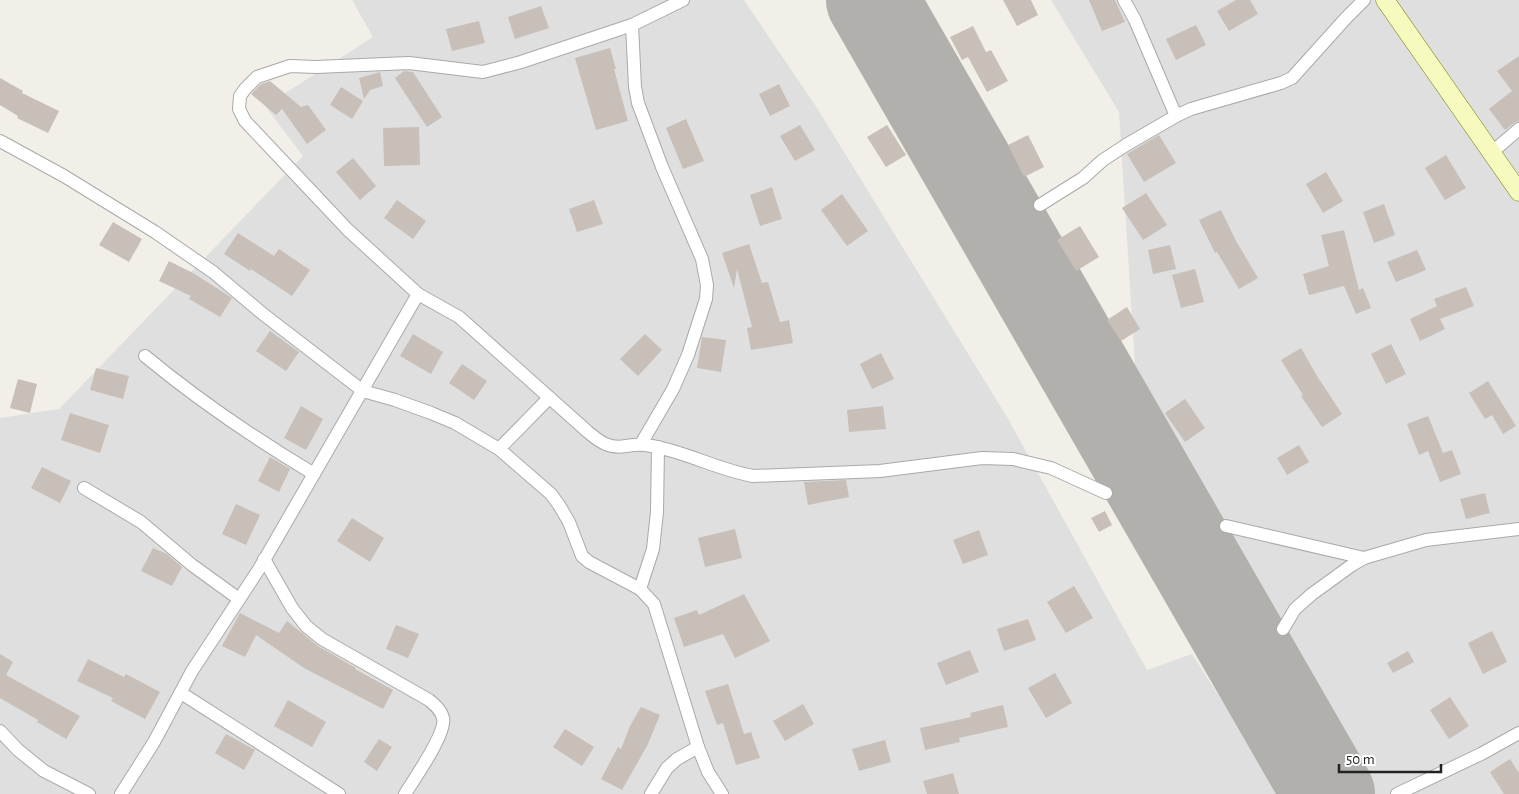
<svg xmlns="http://www.w3.org/2000/svg" width="1519" height="794" font-family="'Alegreya Sans',sans-serif">
<rect width="100%" height="100%" fill="#f2efe9"/>
<g fill="#e0dfdf">
<polygon points="352,0 744,0 817,108 1007,417 1147,670 1192,654 1282,794 0,794 0,418 59,409 303,156 265,106 373,37"/>
<polygon points="1051,0 1519,0 1519,794 1366,794 1137,397 1119,112"/>
</g>
<g fill="none" stroke-linecap="round" stroke-linejoin="round">
<polyline stroke="#b1b0ac" stroke-width="92" points="872,0 1329,794"/>
</g>
<g fill="#c7bfb8">
<polygon points="1003,0 1031,0 1038,15 1017,26"/>
<polygon points="1089,0 1115,0 1125,22 1102,31"/>
<polygon points="1236,0 1250,0 1258,14 1229,31 1217,11"/>
<polygon points="541,6 549,28 515,39 508,17"/>
<polygon points="479,21 485,43 452,51 446,29"/>
<polygon points="1196,25 1206,45 1176,60 1166,39"/>
<polygon points="973,26 986,52 991,50 1008,81 987,92 968,57 962,60 950,37"/>
<polygon points="610,48 616,69 614,69 628,121 596,130 575,58"/>
<polygon points="1519,56 1519,121 1514,123 1505,130 1489,109 1512,91 1497,71"/>
<polygon points="404,71 413,72 442,117 427,127 395,78"/>
<polygon points="380,72 383,86 370,90 364,99 359,78"/>
<polygon points="0,78 23,91 22,93 59,111 48,133 17,118 18,116 0,105"/>
<polygon points="270,81 301,107 308,105 326,130 307,144 282,109 276,115 251,94 261,84"/>
<polygon points="779,84 790,106 770,116 759,94"/>
<polygon points="341,87 363,101 352,119 330,105"/>
<polygon points="686,119 704,161 683,169 666,128"/>
<polygon points="800,125 815,150 795,161 780,136"/>
<polygon points="887,125 906,155 886,167 867,137"/>
<polygon points="419,127 420,165 384,166 383,128"/>
<polygon points="1028,135 1044,167 1024,177 1008,145"/>
<polygon points="1159,135 1176,163 1144,182 1127,154"/>
<polygon points="1446,155 1466,188 1445,200 1425,168"/>
<polygon points="353,158 376,186 360,200 336,172"/>
<polygon points="1326,172 1343,201 1323,213 1306,184"/>
<polygon points="772,187 782,219 760,226 750,195"/>
<polygon points="1146,193 1167,225 1143,240 1122,208"/>
<polygon points="842,194 868,231 847,246 821,210"/>
<polygon points="397,200 426,221 413,239 384,218"/>
<polygon points="594,200 603,224 577,232 569,209"/>
<polygon points="1384,204 1395,235 1374,243 1363,212"/>
<polygon points="1221,210 1236,241 1258,278 1239,289 1217,252 1215,253 1199,220"/>
<polygon points="113,222 142,239 129,262 99,245"/>
<polygon points="1080,226 1099,257 1076,271 1057,240"/>
<polygon points="1344,230 1359,290 1363,288 1371,308 1356,314 1344,286 1309,295 1303,274 1329,266 1321,235"/>
<polygon points="238,233 274,256 279,249 310,270 292,296 251,269 250,271 224,254"/>
<polygon points="749,244 762,283 768,282 780,322 789,320 793,343 751,350 747,328 752,327 737,269 734,288 722,253"/>
<polygon points="1170,245 1176,269 1153,274 1148,250"/>
<polygon points="1417,250 1426,270 1396,282 1387,262"/>
<polygon points="169,261 193,273 232,298 220,317 189,299 191,296 159,281"/>
<polygon points="1195,269 1204,302 1181,308 1172,275"/>
<polygon points="1466,287 1474,306 1440,319 1445,329 1420,341 1410,319 1437,306 1434,299"/>
<polygon points="1127,307 1140,329 1121,341 1107,320"/>
<polygon points="270,331 299,352 286,371 256,351"/>
<polygon points="413,334 443,352 431,374 400,356"/>
<polygon points="645,334 662,350 638,376 620,359"/>
<polygon points="702,337 726,340 721,372 697,368"/>
<polygon points="1391,344 1406,374 1386,384 1371,354"/>
<polygon points="1301,348 1317,376 1342,414 1322,427 1301,396 1303,395 1281,360"/>
<polygon points="881,353 894,379 872,389 860,364"/>
<polygon points="462,364 487,381 474,400 449,383"/>
<polygon points="96,368 129,376 123,399 90,390"/>
<polygon points="18,379 37,384 30,413 10,408"/>
<polygon points="1488,381 1516,426 1503,434 1492,415 1485,419 1469,393"/>
<polygon points="1185,399 1205,428 1185,442 1165,413"/>
<polygon points="301,406 323,419 306,450 284,438"/>
<polygon points="883,406 886,429 849,432 847,410"/>
<polygon points="70,413 109,425 100,453 61,440"/>
<polygon points="1428,416 1443,453 1452,450 1461,474 1440,482 1428,451 1419,455 1407,424"/>
<polygon points="1299,445 1309,462 1287,475 1277,458"/>
<polygon points="270,457 290,469 279,492 258,481"/>
<polygon points="42,467 71,481 60,503 31,488"/>
<polygon points="846,480 849,497 808,505 804,482"/>
<polygon points="1485,493 1490,513 1466,519 1460,499"/>
<polygon points="236,504 260,515 246,545 222,534"/>
<polygon points="1105,511 1112,525 1099,532 1091,518"/>
<polygon points="352,518 384,538 370,562 337,541"/>
<polygon points="735,529 742,558 705,567 698,538"/>
<polygon points="979,530 988,555 963,564 953,540"/>
<polygon points="153,548 167,554 182,567 172,586 141,571"/>
<polygon points="1074,586 1093,618 1066,633 1047,602"/>
<polygon points="744,594 770,641 735,658 723,634 684,647 674,618 697,610 699,615"/>
<polygon points="240,613 279,633 287,621 318,646 356,668 355,669 393,690 383,709 304,668 256,635 245,657 222,646"/>
<polygon points="1028,619 1036,640 1004,651 997,629"/>
<polygon points="396,625 419,634 408,658 386,649"/>
<polygon points="1492,631 1507,662 1483,674 1468,643"/>
<polygon points="970,650 979,672 946,685 937,663"/>
<polygon points="1408,651 1414,662 1393,673 1387,663"/>
<polygon points="0,654 13,662 6,675 80,716 66,739 37,722 38,720 0,698"/>
<polygon points="88,659 124,677 126,674 160,692 145,719 111,701 113,698 77,681"/>
<polygon points="1055,673 1072,703 1046,718 1028,688"/>
<polygon points="728,684 744,734 751,732 760,758 736,765 723,723 717,725 705,691"/>
<polygon points="1450,697 1469,726 1449,739 1430,710"/>
<polygon points="288,700 326,722 312,747 274,726"/>
<polygon points="803,704 814,724 785,741 773,721"/>
<polygon points="1003,705 1008,727 959,738 960,742 925,750 920,728 971,717 970,713"/>
<polygon points="641,707 660,715 647,746 622,790 601,779 618,747 621,749 630,726"/>
<polygon points="565,729 594,747 582,766 553,747"/>
<polygon points="226,734 255,750 244,770 215,753"/>
<polygon points="379,739 392,747 377,771 364,762"/>
<polygon points="885,740 891,762 859,771 852,749"/>
<polygon points="1510,759 1519,773 1519,794 1504,794 1490,772"/>
<polygon points="953,773 959,794 927,794 923,781"/>
</g>
<g fill="none" stroke-linecap="round" stroke-linejoin="round">
<g stroke="#a9a9a9" stroke-width="14">
<g id="minor">
<path d="M683,0L632,25L521,62L483,72L409,63L316,67L290,66L257,77L245,89L240,96L239,109L245,121L348,230L418,294L459,317L477,333L588,432C600,442 609,449 626,446C632,445 638,444 645,445C683,450 715,469 753,476L880,471L982,458L1013,459L1051,468L1106,493"/>
<polyline points="1124,0 1135,20 1176,116"/>
<polyline points="632,25 635,87 638,103 662,167 702,259 707,285 706,299 688,355 673,389 641,444"/>
<polyline points="0,141 64,176 155,232 213,272 263,314 363,391 395,400 431,413 455,423 499,449 551,494 559,505 569,522 582,556 589,562 640,589 654,604 698,747 708,772 722,794"/>
<polyline points="1491,153 1519,129"/>
<polyline points="1040,205 1083,178 1103,160 1126,145 1176,116 1191,109 1281,83 1292,78 1346,18 1364,0"/>
<path d="M145,356C198,400 254,438 314,474"/>
<polyline points="499,449 549,398"/>
<polyline points="84,488 141,522 192,565 239,599"/>
<polyline points="1226,526 1364,558"/>
<path d="M264,559L292,608L306,626L322,639L429,700C435,705 441,710 443,718C447,733 414,779 405,794"/>
<polyline points="640,589 653,549 657,512 658,447"/>
<polyline points="1283,629 1295,609 1312,594 1352,565 1364,558 1426,540 1519,529"/>
<polyline points="181,693 339,794"/>
<polyline points="0,731 18,750 44,771 89,794"/>
<polyline points="121,794 154,742 192,671 259,569 418,294"/>
<polyline points="651,794 667,768 677,759 698,747"/>
<polyline points="1397,794 1481,754 1519,733"/>
</g>
</g>
<g stroke="#707d05" stroke-width="19">
<polyline id="secondary" points="1385,0 1519,192"/>
</g>
<use href="#minor" stroke="#fff" stroke-width="12"/>
<use href="#secondary" stroke="#f7fabf" stroke-width="18"/>
</g>
<path d="M1339 764v8h102v-8" fill="none" stroke="#222222" stroke-width="2.5"/>
<text x="1346" y="764" font-size="15" fill="#222222" stroke="#ffffff" stroke-width="4" paint-order="stroke">50 m</text>
</svg>
